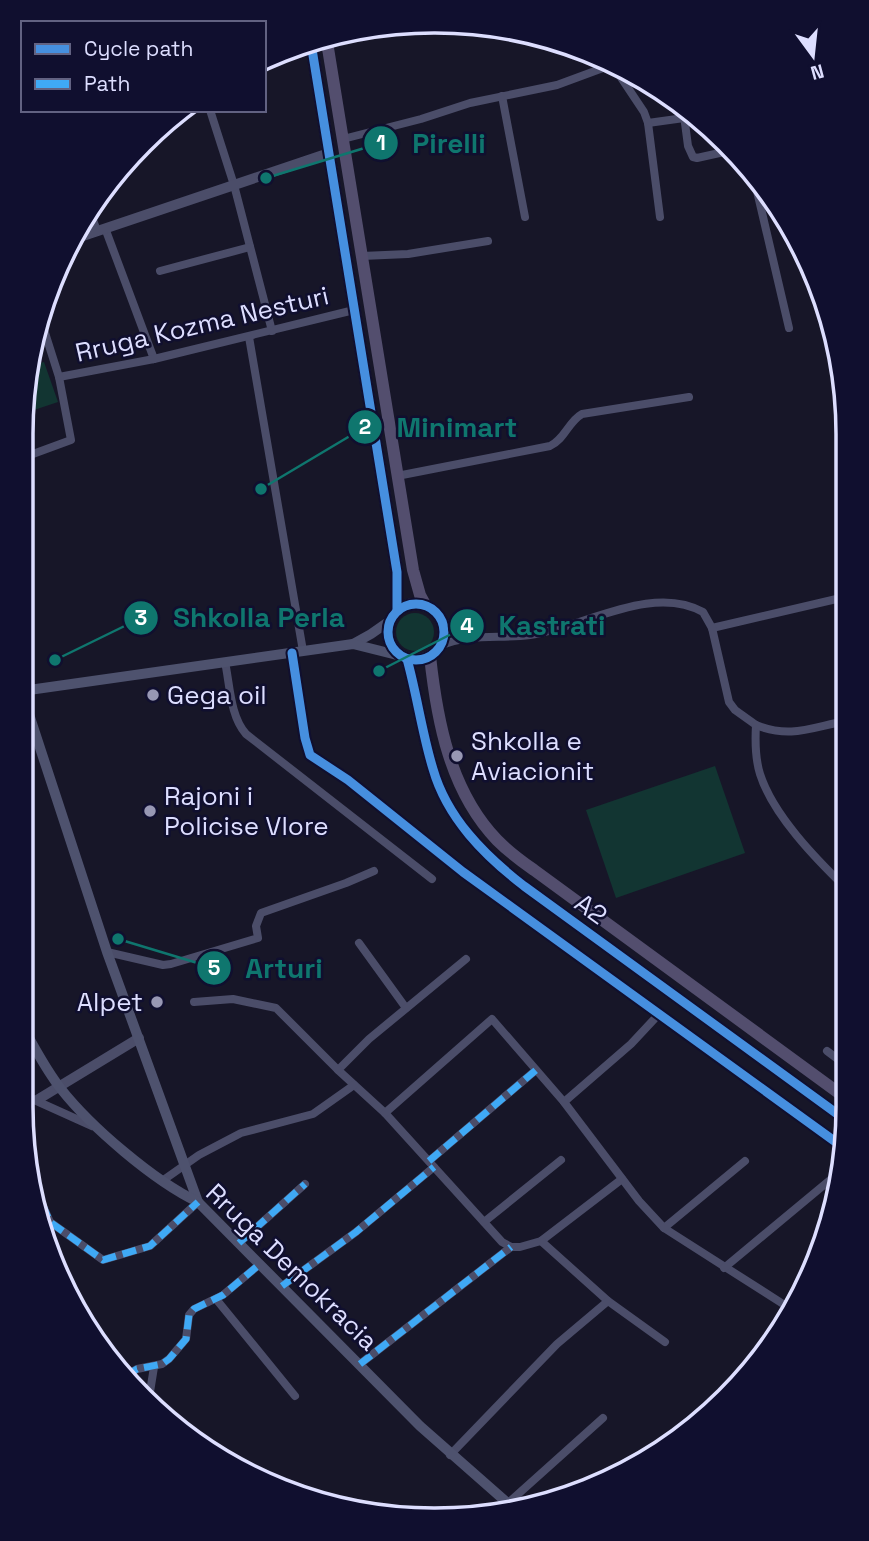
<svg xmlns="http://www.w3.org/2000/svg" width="869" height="1541" font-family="'Space Grotesk',sans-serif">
<rect width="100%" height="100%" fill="#171628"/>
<g fill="#123532">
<polygon points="44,362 58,402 22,414 30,366"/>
<circle cx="415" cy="632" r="19"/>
<polygon points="715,766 745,853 616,898 586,810"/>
</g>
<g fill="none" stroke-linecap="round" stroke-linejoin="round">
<g stroke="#4b4d69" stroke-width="8">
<polyline points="502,96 525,217"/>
<polyline points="683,108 688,146 693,157 697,158 733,150"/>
<polyline points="210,110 234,185 272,331"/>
<polyline points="648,123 684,118"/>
<polyline points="343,139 421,119 470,103 557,85 603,68 610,68 618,73 644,112 648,123 660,217"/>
<polyline points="753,174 789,328"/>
<polyline points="90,212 97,231"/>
<polyline points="105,228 154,359"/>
<polyline points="362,256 408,254 488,241"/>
<polyline points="160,271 250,247"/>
<polyline points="249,337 303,651"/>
<polyline points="59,377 154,359 354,310"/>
<polyline points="838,405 845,433"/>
<polyline points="22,458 71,440 59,377 40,317"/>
<path d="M397,476L550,446C565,439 568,422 582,414L689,397"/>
<polyline points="442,622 471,635"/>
<polyline points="712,628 845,597"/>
<path d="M440,646C469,633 499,639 530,635C582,628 652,583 703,612L712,628L729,702L735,710L756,725C755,742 755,758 760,774C773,815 816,859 846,888"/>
<polyline points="292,653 305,738 310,755 348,780 463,872 844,1148"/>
<path d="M225,662C230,685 230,716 246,734L432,879"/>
<path d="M756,725C791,739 812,727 846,721"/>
<polyline points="359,943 406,1008"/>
<polyline points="107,952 163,965 171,964 258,938 256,926 261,913 346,883 374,871"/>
<polyline points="466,959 369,1039 338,1070 385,1113 502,1242 511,1247 520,1247 541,1241 622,1179"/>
<polyline points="194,1002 233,999 276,1008 338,1070"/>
<polyline points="827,1051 847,1066"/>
<polyline points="21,1094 92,1126"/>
<polyline points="564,1102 631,1044 659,1014"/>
<polyline points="385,1113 492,1019 564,1102 639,1201 664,1228 794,1311"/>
<polyline points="429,1161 536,1070"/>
<polyline points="162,1181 199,1155 241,1133 313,1114 354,1085"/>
<polyline points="34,1185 50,1222 103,1260 150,1246 198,1202"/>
<polyline points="484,1222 561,1160"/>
<polyline points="664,1228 745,1161"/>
<polyline points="541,1241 608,1301 665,1342"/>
<polyline points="239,1243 305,1184"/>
<polyline points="724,1268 836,1175"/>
<polyline points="282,1286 356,1232 434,1167"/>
<polyline points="216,1299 295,1396"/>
<polyline points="360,1364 511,1247"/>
<polyline points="125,1376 137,1369 162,1364 169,1359 186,1339 189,1315 194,1309 223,1295 260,1264"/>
<polyline points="149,1398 154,1367"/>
<polyline points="671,1440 723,1391"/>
<polyline points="450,1455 557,1344 608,1301"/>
<polyline points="507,1504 603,1418"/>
</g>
<g stroke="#4b4d69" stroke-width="10">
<polyline points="71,240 329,153"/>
<polyline points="37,1100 139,1038"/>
</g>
<g stroke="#4e526e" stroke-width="10">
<polyline points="353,644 371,634 391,620"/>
<polyline points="22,691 353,644 401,656"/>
<polyline points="22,693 107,952 198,1202"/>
<path d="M21,1024C34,1046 45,1069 61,1089C91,1127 154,1181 198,1202L420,1426L512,1507"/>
</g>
<g stroke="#534e6e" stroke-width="12">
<polyline points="326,36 413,570 420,595 426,606"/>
<polyline points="311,43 397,572 397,611"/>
<circle cx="416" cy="632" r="28"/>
<path d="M430,656C437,721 450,791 497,840C508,851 521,861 534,870L847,1099"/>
<path d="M407,659C417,695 422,733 433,769C447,818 484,855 524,886L847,1121"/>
</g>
<g stroke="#3fa9f5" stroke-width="7" stroke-dasharray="14 7" stroke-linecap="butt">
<polyline points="429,1161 536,1070"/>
<polyline points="34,1185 50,1222 103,1260 150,1246 198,1202"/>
<polyline points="239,1243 305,1184"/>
<polyline points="282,1286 356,1232 434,1167"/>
<polyline points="360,1364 511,1247"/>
<polyline points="125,1376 137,1369 162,1364 169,1359 186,1339 189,1315 194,1309 223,1295 260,1264"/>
</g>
<g stroke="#100f2f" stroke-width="13">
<g id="cycleway">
<polyline points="311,43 397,572 397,611"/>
<circle cx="416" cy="632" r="28"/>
<polyline points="292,653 305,738 310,755 348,780 463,872 844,1148"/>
<path d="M407,659C417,695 422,733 433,769C447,818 484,855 524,886L847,1121"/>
</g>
</g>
<use href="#cycleway" stroke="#468fdf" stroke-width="9"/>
</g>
<g fill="#9898b4" stroke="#100f2f" stroke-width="2.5">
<circle cx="153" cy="695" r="7"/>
<circle cx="457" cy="756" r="7"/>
<circle cx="150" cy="811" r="7"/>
<circle cx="157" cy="1002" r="7"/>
</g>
<g text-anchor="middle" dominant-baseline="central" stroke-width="5" stroke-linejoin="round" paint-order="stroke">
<g font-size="26" fill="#dddeff" stroke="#100f2f">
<text transform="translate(202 324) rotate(-13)">Rruga Kozma Nesturi</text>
<text transform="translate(591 909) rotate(36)">A2</text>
<text transform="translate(292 1267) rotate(44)">Rruga Demokracia</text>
</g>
<g font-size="26" fill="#dddeff" stroke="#100f2f" text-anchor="start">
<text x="167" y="695">Gega oil</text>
<text x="471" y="741">Shkolla e<tspan x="471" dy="30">Aviacionit</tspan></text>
<text x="164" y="796">Rajoni i<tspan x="164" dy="30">Policise Vlore</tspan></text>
<text x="143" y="1002" text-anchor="end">Alpet</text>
</g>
</g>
<path d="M0 0H869V1541H0ZM434 33H435A401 401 0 0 1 836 434V1107A401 401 0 0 1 435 1508H434A401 401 0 0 1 33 1107V434A401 401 0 0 1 434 33Z" fill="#100f2f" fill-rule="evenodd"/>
<path fill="none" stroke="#dddeff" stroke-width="3.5" d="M434 33H435A401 401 0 0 1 836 434V1107A401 401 0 0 1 435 1508H434A401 401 0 0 1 33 1107V434A401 401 0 0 1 434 33Z"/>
<path fill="none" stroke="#0f766e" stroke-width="2.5" d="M266 178L381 143M261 489L365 427M55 660L141 618M379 671L467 626M118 939L214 968"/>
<g fill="#0f766e" stroke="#100f2f" stroke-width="2.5">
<circle cx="266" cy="178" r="7"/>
<circle cx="261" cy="489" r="7"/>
<circle cx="55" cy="660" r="7"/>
<circle cx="379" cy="671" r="7"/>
<circle cx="118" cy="939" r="7"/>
<circle cx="381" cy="143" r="18"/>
<circle cx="365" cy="427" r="18"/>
<circle cx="141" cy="618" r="18"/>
<circle cx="467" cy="626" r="18"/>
<circle cx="214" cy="968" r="18"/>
</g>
<g font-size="21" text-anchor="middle" font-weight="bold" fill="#fff">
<text x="381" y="150">1</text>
<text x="365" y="434">2</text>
<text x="141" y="625">3</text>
<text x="467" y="633">4</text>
<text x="214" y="975">5</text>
</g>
<g font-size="28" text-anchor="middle" font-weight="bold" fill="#0f766e" stroke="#100f2f" stroke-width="5" stroke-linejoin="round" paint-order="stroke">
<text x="449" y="153">Pirelli</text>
<text x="457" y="437">Minimart</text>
<text x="259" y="627">Shkolla Perla</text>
<text x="552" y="635">Kastrati</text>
<text x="284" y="978">Arturi</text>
</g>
<rect x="21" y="21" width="245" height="91" fill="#100f2f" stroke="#626282" stroke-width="2"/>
<rect x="35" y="44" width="35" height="10" fill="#468fdf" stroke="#626282" stroke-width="2"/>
<text x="84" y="56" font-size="21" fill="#dddeff">Cycle path</text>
<rect x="35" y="79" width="35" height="10" fill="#3fa9f5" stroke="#626282" stroke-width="2"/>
<text x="84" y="91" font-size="21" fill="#dddeff">Path</text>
<g transform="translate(813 56) rotate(165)" stroke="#100f2f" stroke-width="5" paint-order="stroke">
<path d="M0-5L12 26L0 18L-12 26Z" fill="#dddeff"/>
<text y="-10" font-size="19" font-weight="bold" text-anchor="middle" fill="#dddeff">N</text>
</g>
</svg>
